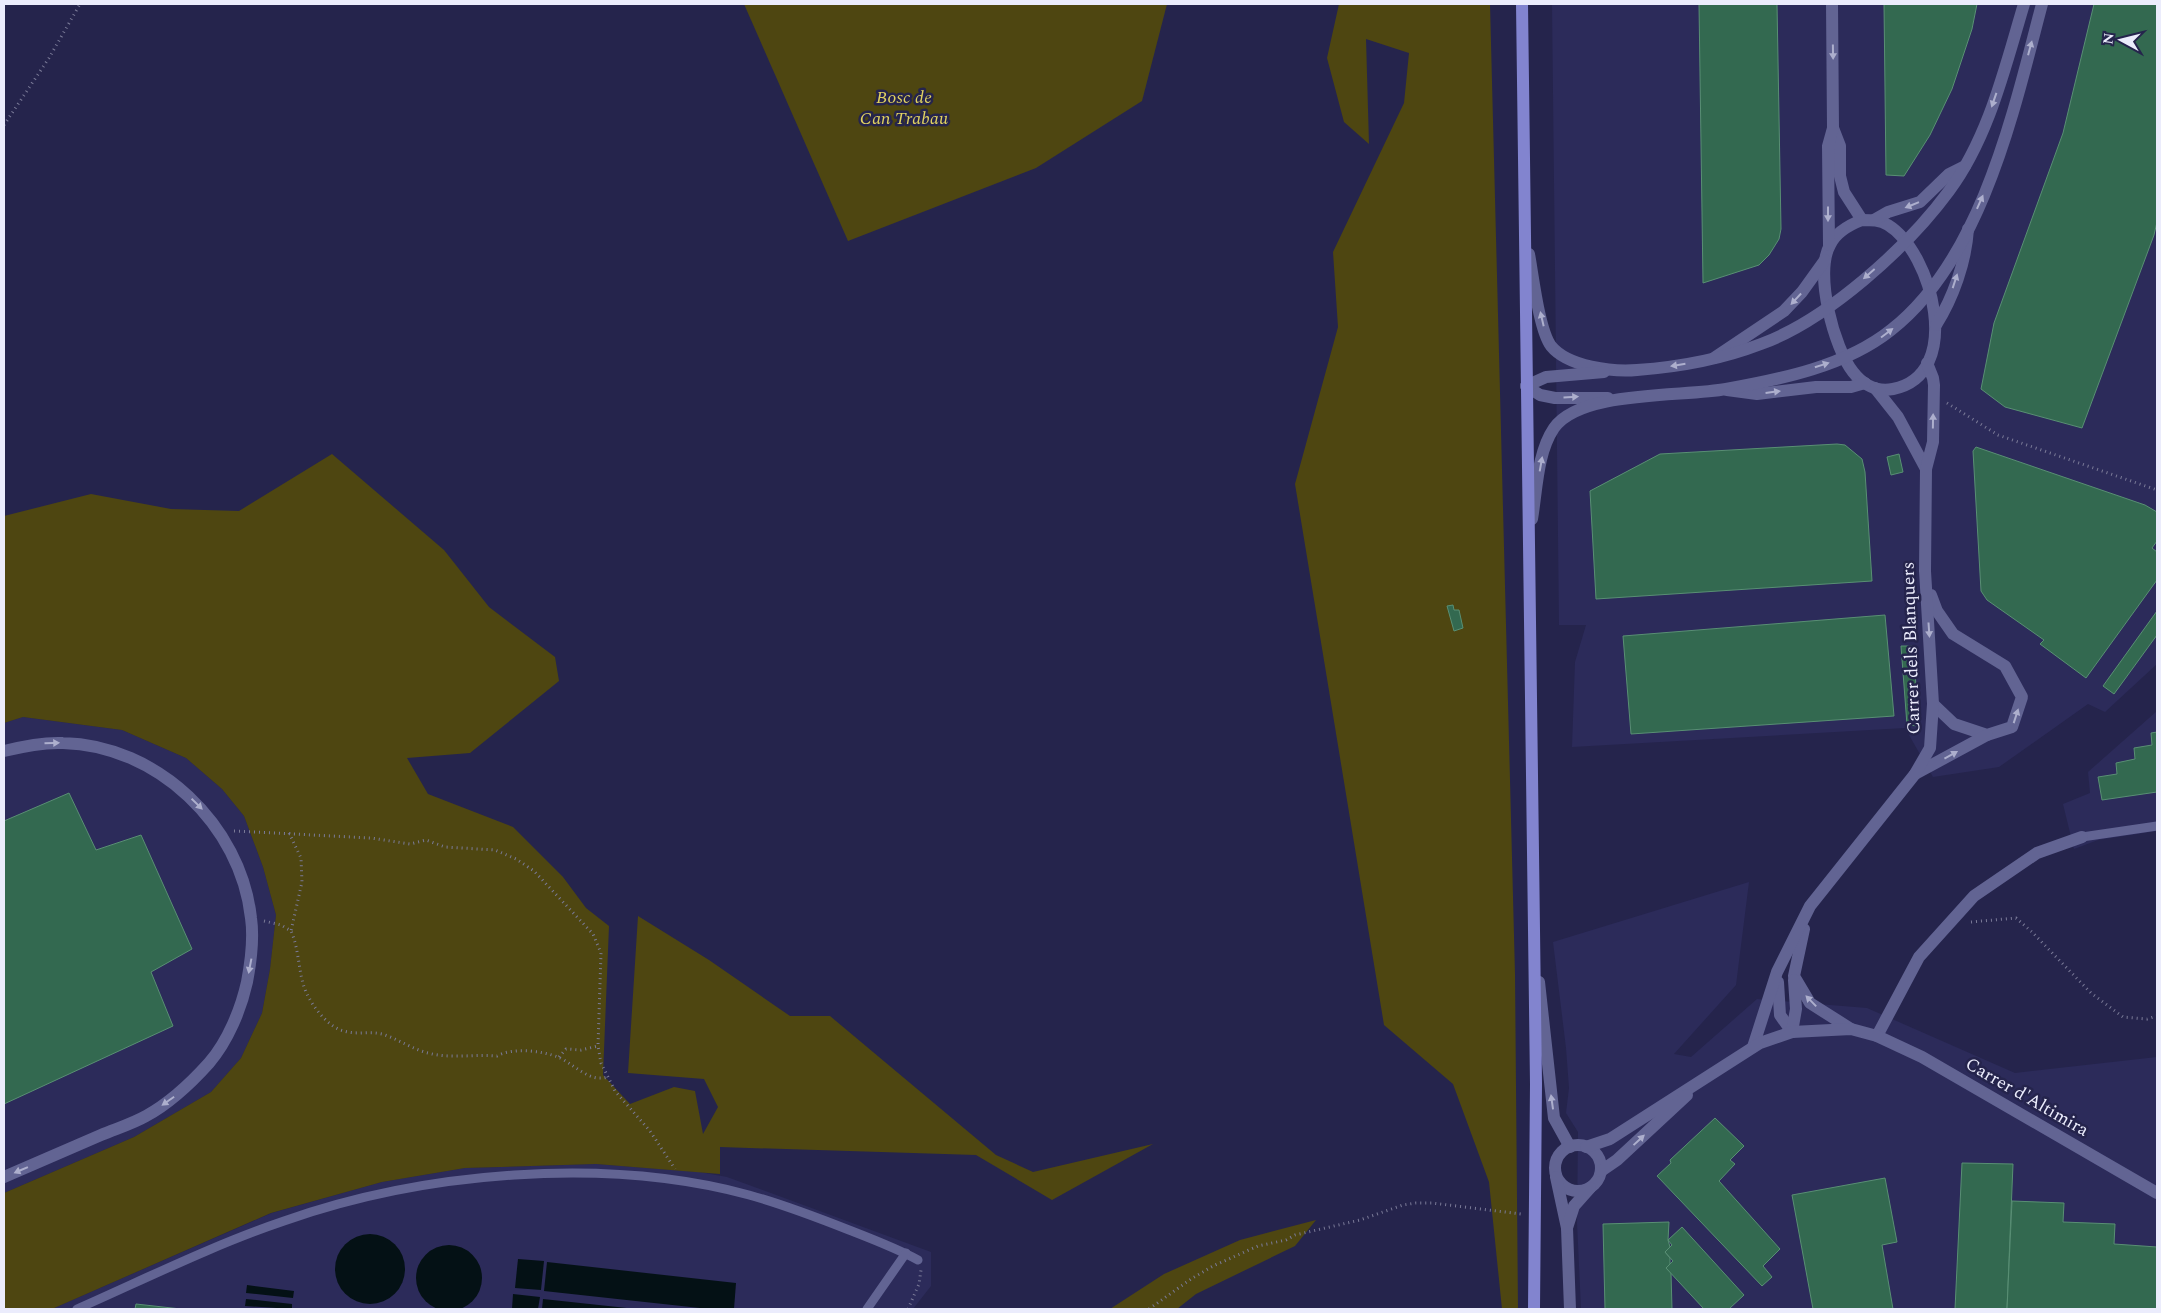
<svg xmlns="http://www.w3.org/2000/svg" width="2161" height="1313" font-family="Spectral,serif">
<rect width="100%" height="100%" fill="#25244c"/>
<g fill="#2c2b5a">
<polygon points="1552,4 2157,4 2157,664 2105,712 2088,704 1999,767 1933,777 1905,728 1572,747 1575,662 1586,625 1559,625"/>
<polygon points="2157,711 2157,831 2098,840 2074,849 2063,804 2090,793 2088,772"/>
<polygon points="23,717 122,730 186,758 222,789 244,816 263,867 276,915 270,969 262,1013 241,1058 211,1092 134,1137 4,1193 4,723"/>
<polygon points="1749,882 1736,985 1674,1054 1691,1057 1757,999 1867,1008 2015,1073 2157,1057 2157,1309 1581,1309 1577,1222 1578,1132 1566,1113 1569,1088 1566,1048 1553,942"/>
<polygon points="596,1164 699,1172 727,1177 931,1252 931,1286 913,1309 52,1309 272,1213 382,1182 465,1168"/>
</g>
<g fill="#4e4611">
<polygon points="744,4 1167,4 1142,101 1036,168 848,241"/>
<polygon points="1339,4 1490,4 1515,974 1518,1309 1502,1309 1489,1182 1453,1084 1384,1025 1295,484 1338,327 1333,252 1404,103 1409,53 1366,39 1369,144 1344,122 1327,58"/>
<polygon points="332,454 444,550 489,607 555,657 559,681 470,753 407,758 428,794 513,827 563,877 586,908 609,926 603,1075 630,1104 674,1087 695,1091 703,1134 718,1107 704,1079 628,1073 638,916 709,960 790,1016 830,1016 996,1155 1033,1172 1153,1144 1052,1200 976,1155 720,1147 720,1174 596,1164 465,1168 382,1182 271,1213 52,1309 4,1309 4,1193 134,1137 211,1092 241,1058 262,1013 270,969 276,915 263,867 244,816 222,789 186,758 122,730 23,717 4,723 4,516 91,494 171,509 239,511"/>
<polygon points="1316,1220 1295,1246 1196,1294 1177,1309 1110,1309 1164,1274 1240,1240"/>
</g>
<g fill="#041115">
<circle cx="370" cy="1269" r="35"/>
<circle cx="449" cy="1278" r="33"/>
<polygon points="518,1259 544,1261 541,1290 515,1288"/>
<polygon points="547,1262 736,1283 734,1309 709,1309 544,1291"/>
<polygon points="247,1285 294,1291 293,1298 246,1293"/>
<polygon points="513,1294 540,1297 538,1309 512,1309"/>
<polygon points="246,1299 292,1304 292,1309 245,1306"/>
<polygon points="543,1299 636,1309 542,1309"/>
</g>
<g fill="#336950" stroke="#598f74">
<polygon points="1699,4 1777,4 1781,229 1779,239 1769,255 1759,265 1703,283"/>
<polygon points="1884,4 1977,4 1972,29 1952,89 1930,135 1904,176 1886,175"/>
<polygon points="2094,4 2157,4 2157,222 2154,235 2082,428 2005,407 1981,389 1994,323 2063,133"/>
<polygon points="1837,444 1845,445 1862,459 1865,472 1872,581 1596,599 1590,491 1660,454"/>
<polygon points="1976,447 2145,505 2157,512 2157,541 2152,548 2157,552 2157,580 2086,678 2040,644 2044,640 1987,600 1981,591 1973,451"/>
<polygon points="1899,454 1903,472 1891,475 1887,457"/>
<polygon points="1453,605 1454,610 1459,610 1463,628 1454,631 1447,606"/>
<polygon points="2157,611 2157,635 2114,694 2103,686"/>
<polygon points="1885,615 1894,716 1631,734 1623,636"/>
<polygon points="1901,646 1913,646 1919,726 1907,725"/>
<polygon points="2157,732 2157,792 2102,800 2098,777 2117,774 2116,763 2135,759 2134,748 2152,745 2151,733"/>
<polygon points="69,793 96,850 141,835 192,949 151,972 173,1026 4,1104 4,821"/>
<polygon points="1715,1118 1744,1146 1730,1160 1735,1164 1719,1181 1780,1249 1763,1266 1772,1277 1762,1286 1657,1176 1671,1163 1670,1160"/>
<polygon points="1962,1163 2013,1164 2007,1309 1955,1309"/>
<polygon points="1885,1178 1897,1242 1882,1245 1893,1309 1813,1309 1792,1195"/>
<polygon points="2012,1201 2064,1203 2063,1222 2115,1224 2114,1244 2157,1247 2157,1309 2007,1309"/>
<polygon points="1669,1222 1668,1240 1670,1247 1665,1252 1670,1258 1670,1264 1666,1268 1671,1273 1672,1309 1605,1309 1603,1224"/>
<polygon points="1682,1227 1744,1295 1729,1309 1704,1309 1666,1268 1673,1261 1665,1252 1672,1245 1668,1240"/>
<polygon points="136,1304 181,1309 135,1309"/>
</g>
<g fill="none" stroke-linecap="round" stroke-linejoin="round">
<g stroke="#7b7b98" stroke-width="3" stroke-dasharray="1 4" stroke-linecap="butt">
<polyline points="4,125 49,58 80,4"/>
<polyline points="1947,403 1998,435 2157,490"/>
<polyline points="234,831 371,838 410,844 426,840 445,847 495,850 516,859 534,871 593,934 601,953 598,1046 601,1063 615,1091 650,1131 675,1169"/>
<polyline points="289,833 301,858 302,882 291,931"/>
<path d="M264,921L281,925L291,931C300,951 298,976 307,994C313,1007 329,1028 344,1031C356,1035 369,1031 382,1034C398,1039 412,1049 428,1053C450,1059 474,1054 497,1056C513,1047 542,1051 558,1057C573,1063 589,1083 607,1077"/>
<polyline points="1971,922 2016,918 2032,932 2091,993 2123,1017 2147,1019 2157,1016"/>
<polyline points="559,1057 566,1049 581,1050 598,1046"/>
<polyline points="908,1309 919,1284 921,1270"/>
<polyline points="1149,1309 1191,1279 1213,1266 1258,1246 1286,1240 1295,1235 1360,1220 1403,1205 1416,1203 1432,1203 1521,1214"/>
</g>
<g stroke="#626493" stroke-width="9">
<polyline points="2082,837 2157,826"/>
<path d="M77,1309C145,1279 213,1245 284,1221C423,1172 605,1156 749,1195C782,1204 816,1217 849,1230C872,1239 896,1248 918,1260"/>
<polyline points="867,1309 906,1253"/>
</g>
<g stroke="#626493" stroke-width="12">
<polyline points="1833,128 1840,146 1840,176 1844,192 1862,220"/>
<path d="M1862,220C1872,220 1880,220 1888,225C1932,252 1965,375 1893,389C1877,392 1863,385 1853,372C1834,348 1814,273 1830,245C1836,232 1849,225 1862,220Z"/>
<polyline points="1874,220 1888,212 1920,202 1949,174 1965,166"/>
<polyline points="1829,245 1828,146 1833,128 1832,4"/>
<path d="M1936,325C1953,298 1966,262 1968,229"/>
<polyline points="1714,358 1784,311 1802,292 1825,260"/>
<polyline points="1875,388 1898,417 1926,469"/>
<polyline points="1727,390 1757,394 1816,387 1851,387 1865,383"/>
<polyline points="1931,595 1937,611 1953,634 2005,666 2022,697 2012,727 1987,735 1954,724 1933,704"/>
<path d="M4,751C24,746 43,742 63,743C157,745 241,825 251,918C254,939 251,961 247,982C241,1009 228,1041 209,1063C191,1083 170,1103 146,1116C132,1124 115,1129 101,1135C68,1149 36,1163 4,1177"/>
<polyline points="1915,774 1987,735"/>
<polyline points="1804,929 1794,976 1810,1003 1851,1029"/>
<polyline points="1539,982 1554,1118 1570,1147"/>
<polyline points="1778,982 1780,1015 1792,1032"/>
<polyline points="1792,1032 1796,1009 1794,980"/>
<polyline points="1877,1036 1919,957 1974,896 2037,853 2082,837"/>
<polyline points="1753,1047 1777,972 1810,906 1915,774 1930,748 1933,704 1925,571 1926,469 1933,442 1934,385 1933,378 1927,363"/>
<circle cx="1578" cy="1168" r="23"/>
<polyline points="1586,1147 1610,1139 1760,1043 1792,1032 1851,1029 1877,1036 1922,1057 2157,1193"/>
<polyline points="1601,1171 1617,1160 1687,1095"/>
<polyline points="1556,1177 1567,1228 1570,1309"/>
<polyline points="1567,1228 1574,1206 1590,1188"/>
</g>
<g stroke="#626493" stroke-width="12">
<path d="M1529,254C1533,275 1539,330 1551,346C1568,367 1613,372 1637,370C1679,367 1722,359 1761,344C1827,320 1907,248 1949,191C1989,137 2005,67 2024,4"/>
<polyline points="1526,386 1540,395 1555,398 1608,398"/>
<polyline points="1526,386 1546,377 1604,372"/>
<path d="M1532,519C1537,490 1537,453 1554,428C1580,390 1683,397 1726,389C1782,379 1846,366 1891,330C1982,259 2014,110 2042,4"/>
</g>
<polyline stroke="#8284cf" stroke-width="12" points="1522,4 1536,1084 1534,1309"/>
</g>
<defs><path id="oneway-solid" d="M-6-.8H1V-3.2L6.5 0L1 3.2V.8H-6Z" transform="scale(1.25)"/></defs>
<g fill="#adafcd">
<use href="#oneway-solid" transform="translate(2030 48) rotate(-75)"/>
<use href="#oneway-solid" transform="translate(1833 52) rotate(89)"/>
<use href="#oneway-solid" transform="translate(1994 100) rotate(109)"/>
<use href="#oneway-solid" transform="translate(1980 202) rotate(-66)"/>
<use href="#oneway-solid" transform="translate(1912 205) rotate(158)"/>
<use href="#oneway-solid" transform="translate(1828 214) rotate(90)"/>
<use href="#oneway-solid" transform="translate(1869 274) rotate(139)"/>
<use href="#oneway-solid" transform="translate(1955 281) rotate(-72)"/>
<use href="#oneway-solid" transform="translate(1796 299) rotate(133)"/>
<use href="#oneway-solid" transform="translate(1542 319) rotate(-103)"/>
<use href="#oneway-solid" transform="translate(1887 333) rotate(-37)"/>
<use href="#oneway-solid" transform="translate(1678 365) rotate(171)"/>
<use href="#oneway-solid" transform="translate(1822 365) rotate(-18)"/>
<use href="#oneway-solid" transform="translate(1773 392) rotate(-7)"/>
<use href="#oneway-solid" transform="translate(1571 397) rotate(-3)"/>
<use href="#oneway-solid" transform="translate(1933 421) rotate(-89)"/>
<use href="#oneway-solid" transform="translate(1541 464) rotate(-80)"/>
<use href="#oneway-solid" transform="translate(1929 630) rotate(86)"/>
<use href="#oneway-solid" transform="translate(2016 716) rotate(-72)"/>
<use href="#oneway-solid" transform="translate(52 743) rotate(-2)"/>
<use href="#oneway-solid" transform="translate(1951 755) rotate(-29)"/>
<use href="#oneway-solid" transform="translate(197 804) rotate(44)"/>
<use href="#oneway-solid" transform="translate(250 966) rotate(101)"/>
<use href="#oneway-solid" transform="translate(1811 1001) rotate(-134)"/>
<use href="#oneway-solid" transform="translate(168 1101) rotate(145)"/>
<use href="#oneway-solid" transform="translate(1552 1102) rotate(-98)"/>
<use href="#oneway-solid" transform="translate(1639 1140) rotate(-43)"/>
<use href="#oneway-solid" transform="translate(21 1170) rotate(157)"/>
</g>
<g text-anchor="middle" dominant-baseline="central" stroke-width="5" stroke-linejoin="round" paint-order="stroke">
<g font-size="18" font-style="italic" fill="#e1d261" stroke="#25244c">
<text x="904" y="97">Bosc de<tspan x="904" dy="21">Can Trabau</tspan></text>
</g>
<g font-size="18" fill="#ebecfc" stroke="#25244c">
<text transform="translate(1911 648) rotate(-92)">Carrer dels Blanquers</text>
<text transform="translate(2027 1097) rotate(30)">Carrer d'Altimira</text>
</g>
</g>
<rect width="2161" height="1313" fill="none" stroke="#ebecfc" stroke-width="10"/>
<g transform="translate(2121 40) rotate(277)" stroke="#25244c" stroke-width="4" paint-order="stroke">
<path d="M0-4L9 19L0 12L-9 19Z" fill="#ebecfc"/>
<text y="-8" font-size="14" font-weight="bold" text-anchor="middle" fill="#ebecfc">N</text>
</g>
</svg>
